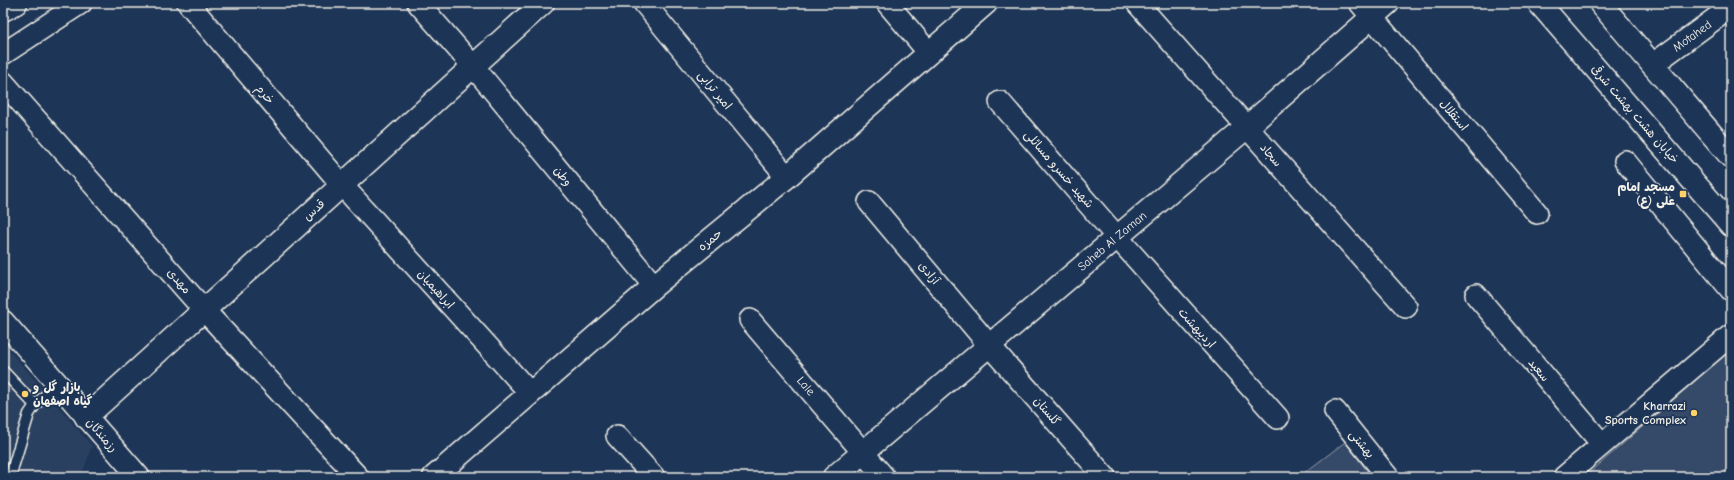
<svg xmlns="http://www.w3.org/2000/svg" width="1734" height="480" font-family="'Comic Neue','Playpen Sans Arabic',sans-serif">
<rect width="100%" height="100%" fill="#1d3557"/>
<filter id="ink" filterUnits="userSpaceOnUse"><feTurbulence type="fractalNoise" baseFrequency=".025" numOctaves="2"/><feDisplacementMap in="SourceGraphic" scale="8" xChannelSelector="R" yChannelSelector="G"/><feConvolveMatrix kernelMatrix="1 2 1 2 8 2 1 2 1" color-interpolation-filters="sRGB"/></filter>
<g filter="url(#ink)">
<polygon fill="#2a4060" points="3,343 92,446 81,477 3,477"/>
<g fill="#354a67" stroke="#949ea8">
<polygon points="1731,349 1731,477 1585,477"/>
<polygon points="1345,442 1372,477 1299,477"/>
</g>
<g fill="none" stroke-linecap="round" stroke-linejoin="round">
<g stroke="#f4f1e8" stroke-width="13">
<g id="lane">
<polyline points="3,371 35,405"/>
<polyline points="10,477 29,414 35,405 58,384"/>
</g>
</g>
<g stroke="#f4f1e8" stroke-width="24">
<g id="street">
<polyline points="188,3 342,185 530,393"/>
<polyline points="418,3 473,66 654,286"/>
<polyline points="644,3 787,177"/>
<polyline points="887,3 929,53"/>
<polyline points="1137,3 1406,307"/>
<polyline points="1360,3 1537,213"/>
<polyline points="3,54 81,3"/>
<polyline points="1652,65 1731,7"/>
<polyline points="3,82 204,310 358,477"/>
<polyline points="1000,102 1117,237 1278,418"/>
<polyline points="1625,161 1731,290"/>
<polyline points="869,202 989,345 1105,477"/>
<polyline points="1476,295 1602,444"/>
<polyline points="750,320 884,477"/>
<polyline points="3,321 139,477"/>
<polyline points="1335,411 1388,477"/>
<polyline points="617,436 654,477"/>
<polyline points="1564,477 1731,335"/>
</g>
</g>
<g stroke="#f4f1e8" stroke-width="25">
<g id="secondary">
<polyline points="1539,3 1731,225"/>
<polyline points="1600,3 1731,157"/>
<polyline points="3,10 16,3"/>
<polyline points="86,417 543,3"/>
<polyline points="434,477 654,286 787,177 986,3"/>
<polyline points="834,477 1247,127 1388,3"/>
</g>
</g>
<use href="#lane" stroke="#1d3557" stroke-width="10"/>
<use href="#street" stroke="#1d3557" stroke-width="21"/>
<use href="#secondary" stroke="#1d3557" stroke-width="22"/>
</g>
</g>
<g fill="#ffd166" stroke="#1d3557" stroke-width="1.5">
<rect x="1679" y="190" width="8" height="8" rx="2"/>
<circle cx="25" cy="394" r="4"/>
<circle cx="1694" cy="413" r="4"/>
</g>
<g text-anchor="middle" dominant-baseline="central" stroke-width="3.5" stroke-linejoin="round" paint-order="stroke">
<g font-size="12" fill="#f4f1e8" stroke="#1d3557">
<text transform="translate(1692 36) rotate(-36)">Motahed</text>
<text transform="translate(715 90) rotate(51)">امیر ترابی</text>
<text transform="translate(265 94) rotate(50)">خرم</text>
<text transform="translate(1635 114) rotate(49)">خیابان هشت بهشت شرقی</text>
<text transform="translate(1454 115) rotate(50)">استقلال</text>
<text transform="translate(1271 155) rotate(49)">سجاد</text>
<text transform="translate(1059 169) rotate(49)">شهید خسرو مسائلی</text>
<text transform="translate(563 176) rotate(51)">وطن</text>
<text transform="translate(314 210) rotate(-42)">قدس</text>
<text transform="translate(710 240) rotate(-39)">حمزه</text>
<text transform="translate(1112 241) rotate(-40)">Saheb Al Zaman</text>
<text transform="translate(929 273) rotate(50)">آزادی</text>
<text transform="translate(179 281) rotate(49)">مهدی</text>
<text transform="translate(436 289) rotate(48)">ابراهیمیان</text>
<text transform="translate(1197 328) rotate(48)">اردیبهشت</text>
<text transform="translate(1539 370) rotate(50)">سعید</text>
<text transform="translate(806 386) rotate(50)">Lale</text>
<text transform="translate(1047 411) rotate(49)">گلستان</text>
<text transform="translate(102 435) rotate(49)">رزمندگان</text>
<text transform="translate(1362 444) rotate(51)">بهشتی</text>
</g>
<g font-size="12" font-weight="bold" fill="#f4f1e8" stroke="#1d3557" text-anchor="end">
<text x="1675" y="187">مسجد امام<tspan x="1675" dy="14">علی (ع)</tspan></text>
<text x="33" y="387" text-anchor="start">بازار گل و<tspan x="33" dy="14">گیاه اصفهان</tspan></text>
<text x="1686" y="406">Kharrazi<tspan x="1686" dy="14">Sports Complex</tspan></text>
</g>
</g>
<rect width="1734" height="480" fill="none" stroke="#1d3557" stroke-width="16"/>
<rect x="8" y="8" width="1718" height="464" fill="none" stroke="#f4f1e8" stroke-width="1.5" filter="url(#ink)"/>
</svg>
